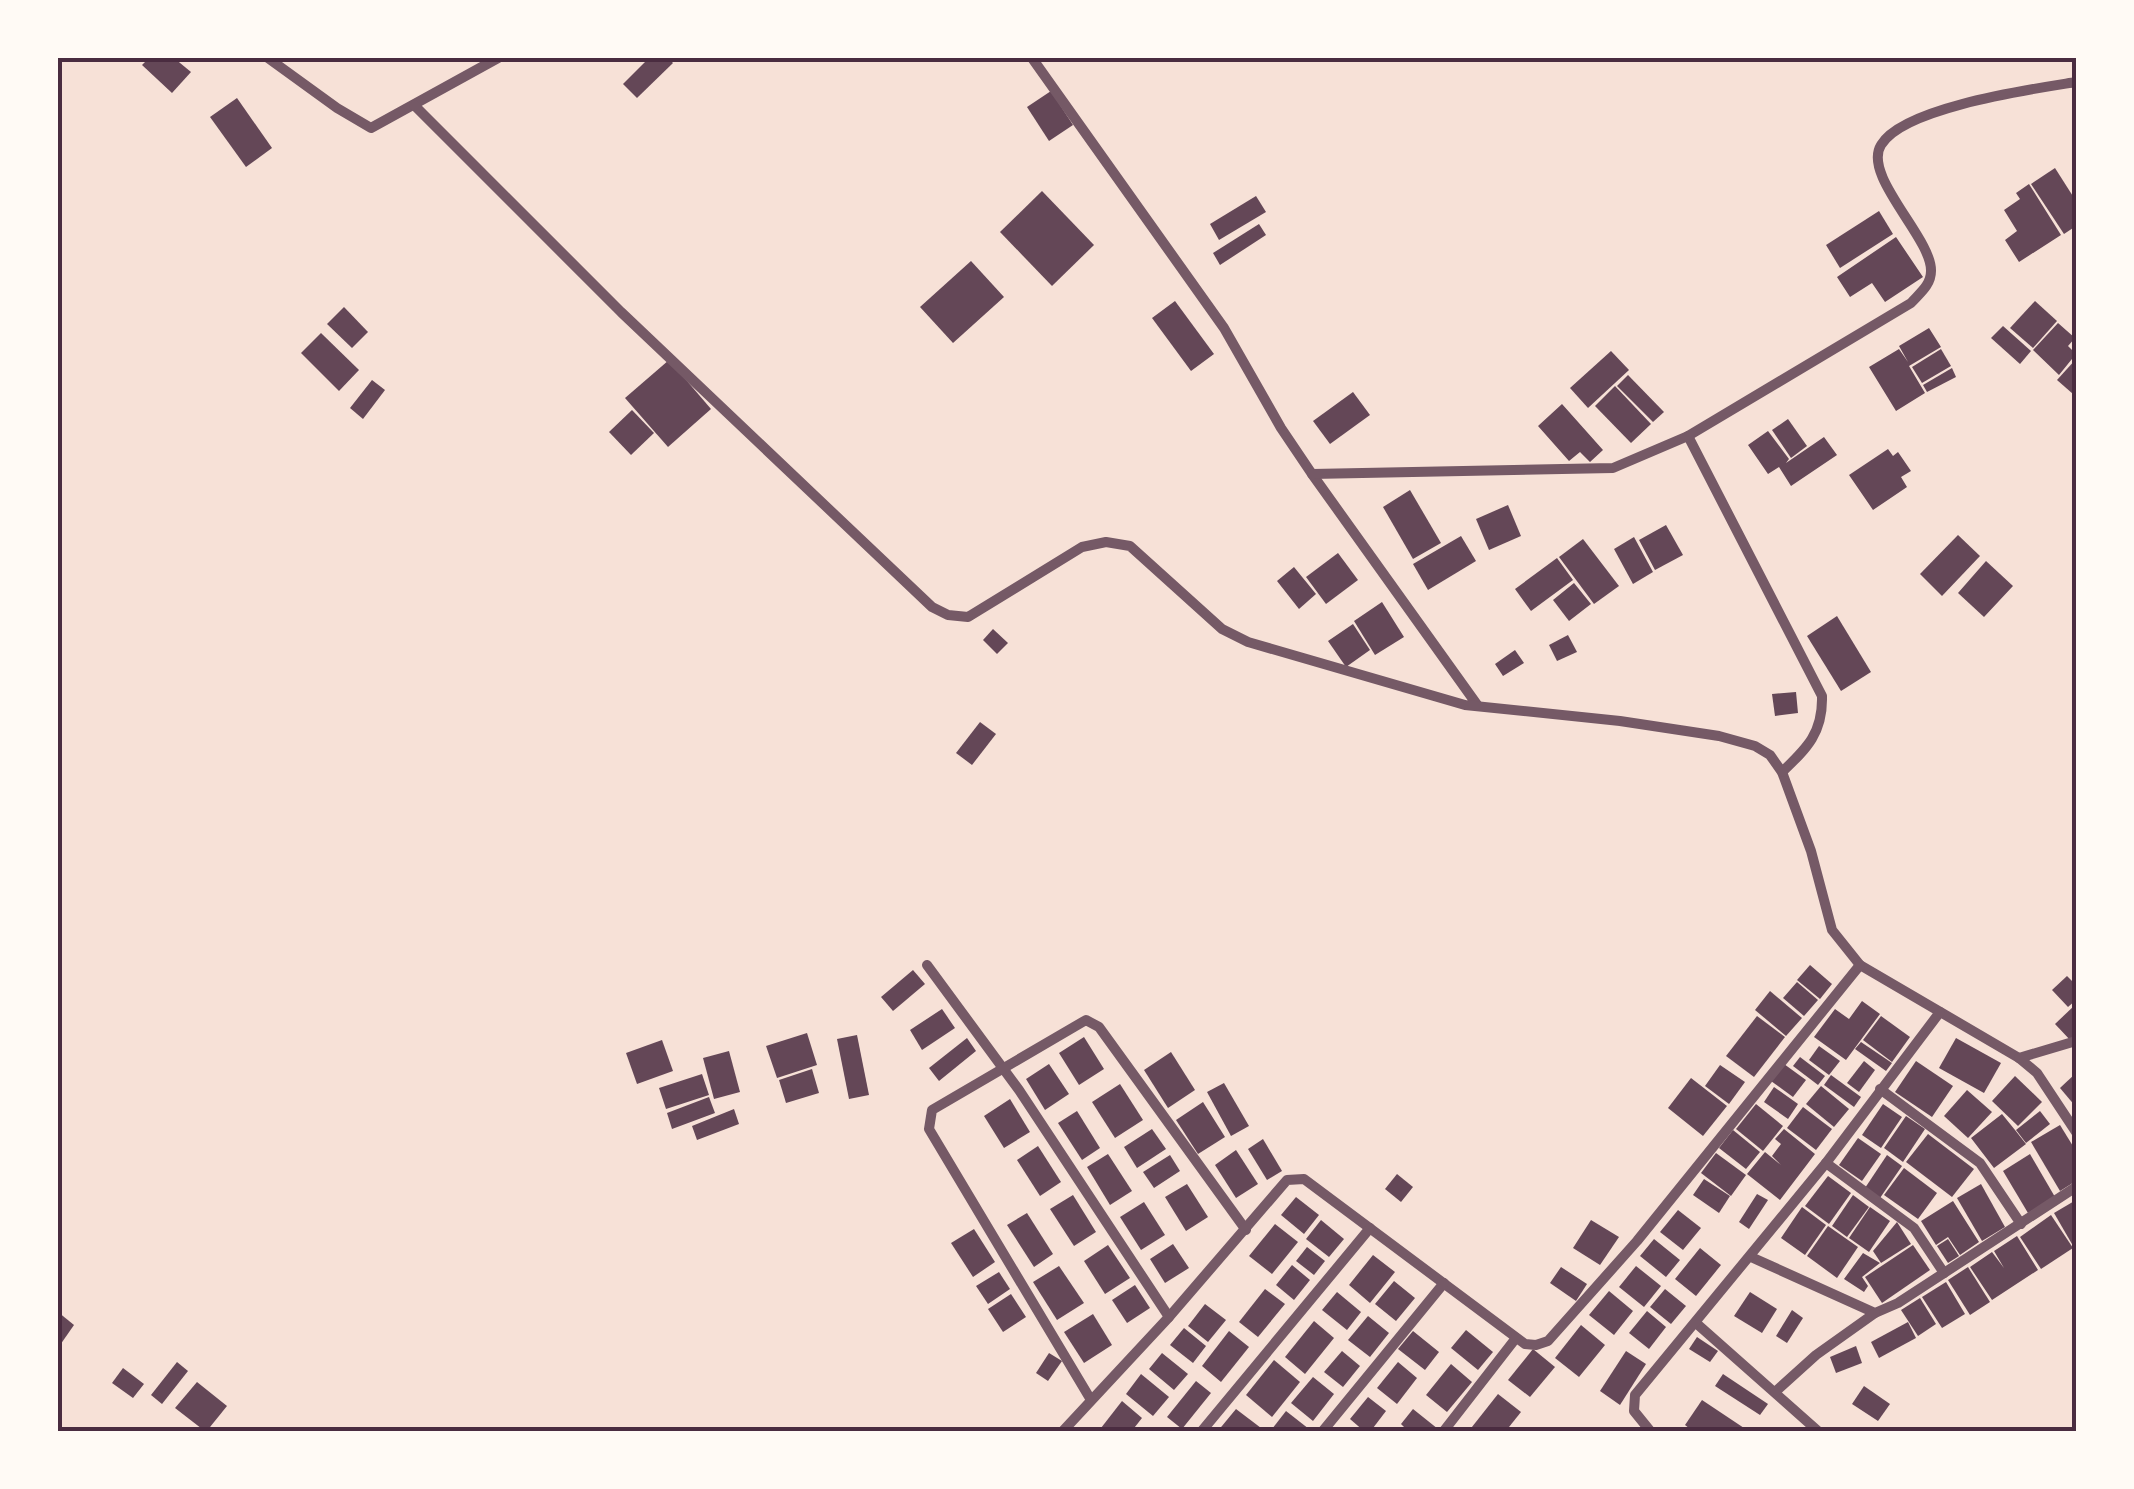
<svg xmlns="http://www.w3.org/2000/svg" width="2134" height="1489" font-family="Lato,sans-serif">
<rect width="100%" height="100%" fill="#f7e1d7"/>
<g fill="#644757">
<polygon points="149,58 174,58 191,72 172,93 142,65"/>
<polygon points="649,58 668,58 673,63 637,98 623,84"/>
<polygon points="1051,91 1073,125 1049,141 1027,107"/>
<polygon points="237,98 272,148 246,167 210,117"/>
<polygon points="2055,168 2076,201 2076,226 2064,234 2031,184"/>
<polygon points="2029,184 2061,235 2019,262 2005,240 2017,231 2004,210 2020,199 2016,193"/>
<polygon points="1042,191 1094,245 1052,286 1000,232"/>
<polygon points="1256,196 1266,212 1219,240 1210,224"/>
<polygon points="1879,211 1893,234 1840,268 1826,245"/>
<polygon points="1259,224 1266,235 1220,265 1213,253"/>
<polygon points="1896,237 1923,277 1885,302 1872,283 1850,297 1837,277"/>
<polygon points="971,261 1004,297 953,343 920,307"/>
<polygon points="1175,301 1214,354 1191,371 1152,318"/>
<polygon points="2035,301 2057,321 2033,348 2010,328"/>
<polygon points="344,307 368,332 352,348 327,324"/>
<polygon points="2058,323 2075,338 2068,346 2076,354 2059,375 2033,350"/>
<polygon points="2003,326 2031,351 2020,364 1991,338"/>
<polygon points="1929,328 1941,347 1909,366 1925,393 1896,411 1869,367 1899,349 1908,362 1899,346"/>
<polygon points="321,333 359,370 339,391 301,353"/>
<polygon points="1941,349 1951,366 1922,383 1912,367"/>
<polygon points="1611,351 1629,370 1588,408 1570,388"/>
<polygon points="2076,359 2076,390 2073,394 2057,380"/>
<polygon points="669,360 711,409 668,447 625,398"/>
<polygon points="1952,368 1956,377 1927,392 1923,385"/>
<polygon points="1628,375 1664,412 1653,422 1617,386"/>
<polygon points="372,380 385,390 363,419 350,408"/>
<polygon points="1615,386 1651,424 1631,443 1595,406"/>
<polygon points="1353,392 1370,415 1330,444 1313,421"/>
<polygon points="1562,404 1603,450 1590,462 1580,452 1569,461 1538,426"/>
<polygon points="632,410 654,433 631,455 609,432"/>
<polygon points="1788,419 1807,446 1791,458 1772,430"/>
<polygon points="1768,431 1789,459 1786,463 1824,437 1837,455 1791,486 1779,467 1768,474 1748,445"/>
<polygon points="1888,449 1893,456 1898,452 1911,471 1901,477 1907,487 1873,510 1849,475"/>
<polygon points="1410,490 1441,543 1413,559 1383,507"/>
<polygon points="1508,505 1521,536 1489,550 1476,519"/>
<polygon points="1666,525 1683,555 1655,570 1639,540"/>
<polygon points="1958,535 1980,556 1942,596 1920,574"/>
<polygon points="1461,536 1476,561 1428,590 1413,564"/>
<polygon points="1634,537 1653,572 1633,584 1614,549"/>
<polygon points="1583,539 1619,586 1594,604 1559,557"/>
<polygon points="1338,553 1358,580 1326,604 1306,577"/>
<polygon points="1557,558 1573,580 1531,611 1515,589"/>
<polygon points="1986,561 2013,586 1984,617 1958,593"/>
<polygon points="1294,567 1316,594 1299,609 1277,581"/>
<polygon points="1574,583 1591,604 1569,621 1553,600"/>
<polygon points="1382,602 1404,637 1375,655 1354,621"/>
<polygon points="1837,616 1871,672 1841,691 1807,636"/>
<polygon points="1353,624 1370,650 1346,667 1328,641"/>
<polygon points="993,629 1008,643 997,654 983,640"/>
<polygon points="1568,635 1577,652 1557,661 1549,645"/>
<polygon points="1515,650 1524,663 1503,676 1495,664"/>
<polygon points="1796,692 1798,713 1775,716 1772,694"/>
<polygon points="980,722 996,734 972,765 956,753"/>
<polygon points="1810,965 1832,984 1820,999 1797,980"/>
<polygon points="913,970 925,984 893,1011 881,997"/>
<polygon points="2067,976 2076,985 2076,1000 2068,1007 2052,990"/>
<polygon points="1797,982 1818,1000 1804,1016 1783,998"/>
<polygon points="1770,991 1802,1018 1786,1036 1755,1010"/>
<polygon points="1862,1001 1880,1014 1846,1060 1814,1037 1835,1009 1849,1019"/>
<polygon points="2076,1004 2076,1037 2072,1042 2055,1024"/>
<polygon points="942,1009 955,1028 922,1050 910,1030"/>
<polygon points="1757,1016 1785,1037 1754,1077 1726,1056"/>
<polygon points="1881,1016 1910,1037 1892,1062 1863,1040"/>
<polygon points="807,1033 817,1065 777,1078 766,1046"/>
<polygon points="857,1035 869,1095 849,1099 837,1039"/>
<polygon points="1084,1037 1104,1069 1079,1085 1059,1053"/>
<polygon points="967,1038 976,1051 939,1081 929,1068"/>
<polygon points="1956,1038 2001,1063 1984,1093 1939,1068"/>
<polygon points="662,1040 673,1071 637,1084 626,1053"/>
<polygon points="1861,1042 1892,1063 1886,1071 1855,1049"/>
<polygon points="1819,1046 1840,1061 1829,1075 1809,1060"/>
<polygon points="729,1051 740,1092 714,1099 703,1058"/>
<polygon points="1171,1052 1195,1090 1168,1108 1144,1070"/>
<polygon points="1800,1057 1825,1076 1818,1085 1793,1066"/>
<polygon points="1864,1061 1875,1070 1859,1092 1847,1083"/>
<polygon points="1916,1061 1953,1086 1932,1117 1895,1092"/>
<polygon points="1049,1064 1069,1094 1045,1110 1026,1079"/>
<polygon points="1784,1064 1806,1080 1793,1097 1771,1081"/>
<polygon points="1720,1065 1745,1082 1729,1104 1705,1086"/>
<polygon points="812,1069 819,1093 786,1103 779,1080"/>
<polygon points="2076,1073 2076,1107 2060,1088"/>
<polygon points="702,1074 709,1095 666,1109 659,1088"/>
<polygon points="1831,1075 1861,1097 1854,1107 1824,1085"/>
<polygon points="2015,1076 2042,1102 2018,1126 1992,1101"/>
<polygon points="1691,1078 1727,1106 1703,1136 1668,1108"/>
<polygon points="1224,1083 1249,1126 1231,1136 1207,1092"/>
<polygon points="1120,1084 1143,1120 1115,1138 1092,1102"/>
<polygon points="1821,1086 1849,1109 1834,1127 1806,1104"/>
<polygon points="1774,1087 1798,1104 1788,1119 1764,1102"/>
<polygon points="1967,1090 1992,1112 1968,1138 1944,1116"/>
<polygon points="709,1097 715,1113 672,1129 667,1113"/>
<polygon points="1010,1099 1030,1132 1004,1148 984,1116"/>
<polygon points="1203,1102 1225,1137 1198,1154 1176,1120"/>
<polygon points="1756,1104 1783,1126 1763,1151 1736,1129"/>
<polygon points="1883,1104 1902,1117 1881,1148 1862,1135"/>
<polygon points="1803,1107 1832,1129 1816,1150 1787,1128"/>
<polygon points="734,1109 739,1124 697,1140 692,1126"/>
<polygon points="1077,1111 1100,1148 1082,1160 1058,1123"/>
<polygon points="2040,1111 2050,1124 2026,1143 2016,1130"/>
<polygon points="2002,1114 2015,1130 2012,1133 2015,1130 2026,1144 1994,1168 1971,1138"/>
<polygon points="1906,1116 1925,1129 1903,1162 1884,1148"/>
<polygon points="2060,1125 2076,1151 2076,1181 2060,1191 2031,1142"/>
<polygon points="1152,1129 1166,1149 1137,1168 1124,1147"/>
<polygon points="1784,1129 1815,1154 1780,1200 1747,1174 1765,1152 1781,1165 1772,1156 1781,1144 1775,1139"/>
<polygon points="1733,1130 1760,1152 1746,1169 1719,1148"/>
<polygon points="1928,1134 1974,1169 1952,1197 1906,1162"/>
<polygon points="1858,1138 1881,1154 1862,1181 1839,1165"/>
<polygon points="1263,1139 1282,1171 1267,1180 1248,1149"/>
<polygon points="1038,1146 1061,1182 1040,1196 1017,1160"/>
<polygon points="1236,1150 1258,1184 1236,1198 1215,1165"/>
<polygon points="1716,1153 1746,1175 1731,1196 1701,1173"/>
<polygon points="1108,1154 1132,1191 1110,1205 1087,1167"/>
<polygon points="2030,1154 2055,1197 2028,1213 2003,1171"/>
<polygon points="1170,1155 1180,1171 1154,1188 1143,1172"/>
<polygon points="1887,1155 1902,1166 1880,1198 1865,1188"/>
<polygon points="1904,1168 1937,1193 1918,1219 1884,1195"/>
<polygon points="1397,1174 1413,1187 1401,1202 1385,1189"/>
<polygon points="1828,1176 1851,1193 1829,1224 1805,1206"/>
<polygon points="1704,1179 1730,1196 1719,1213 1693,1195"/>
<polygon points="1187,1184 1208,1217 1186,1231 1165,1197"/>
<polygon points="1981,1184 2005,1227 1982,1241 1957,1198"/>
<polygon points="1757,1194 1768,1200 1749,1229 1739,1222"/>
<polygon points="1073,1195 1096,1232 1074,1246 1050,1209"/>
<polygon points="1853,1195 1869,1207 1847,1237 1832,1226"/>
<polygon points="1296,1197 1319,1215 1304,1234 1281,1215"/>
<polygon points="2076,1200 2076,1251 2054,1213"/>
<polygon points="1953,1201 1979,1242 1960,1255 1948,1237 1936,1245 1921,1221"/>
<polygon points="1144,1202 1165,1235 1141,1250 1120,1217"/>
<polygon points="1802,1207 1826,1225 1805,1255 1781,1238"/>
<polygon points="1870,1207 1890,1221 1869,1252 1849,1238"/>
<polygon points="1678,1210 1701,1228 1683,1250 1660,1232"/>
<polygon points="1027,1213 1053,1254 1034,1267 1007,1225"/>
<polygon points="2051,1215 2073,1248 2041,1269 2020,1237"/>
<polygon points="1321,1220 1344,1239 1329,1257 1306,1239"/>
<polygon points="1591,1220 1619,1237 1600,1265 1573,1248"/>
<polygon points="1897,1222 1911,1244 1881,1263 1873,1251"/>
<polygon points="1275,1224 1298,1242 1272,1274 1249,1256"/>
<polygon points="1828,1226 1858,1247 1837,1278 1807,1256"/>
<polygon points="974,1229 995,1262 973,1277 951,1243"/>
<polygon points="2017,1236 2038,1270 1992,1300 1970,1267 1992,1252 2004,1268 1994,1251"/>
<polygon points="1654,1239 1680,1260 1666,1277 1640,1256"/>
<polygon points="1948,1239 1959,1256 1948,1263 1937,1246"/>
<polygon points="1173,1244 1189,1268 1165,1283 1150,1259"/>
<polygon points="1108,1245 1130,1278 1105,1294 1084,1261"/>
<polygon points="1913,1245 1930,1270 1882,1303 1865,1277"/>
<polygon points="1307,1247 1325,1261 1314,1275 1296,1261"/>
<polygon points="1700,1248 1721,1265 1696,1296 1675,1279"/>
<polygon points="1863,1253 1880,1263 1862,1277 1868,1286 1864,1292 1844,1279"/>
<polygon points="1373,1255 1395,1272 1370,1303 1349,1285"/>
<polygon points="1292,1265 1310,1280 1294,1300 1276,1285"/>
<polygon points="1059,1266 1084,1303 1057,1320 1033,1282"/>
<polygon points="1636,1266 1661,1286 1644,1307 1619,1287"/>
<polygon points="1561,1267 1587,1284 1576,1301 1550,1283"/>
<polygon points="1968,1267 1990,1302 1970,1315 1948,1280"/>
<polygon points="999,1272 1010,1289 988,1304 976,1286"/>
<polygon points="1394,1281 1415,1298 1396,1321 1375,1304"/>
<polygon points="1946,1282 1965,1314 1942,1328 1922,1297"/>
<polygon points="1135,1285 1150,1308 1127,1323 1112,1300"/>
<polygon points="1265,1289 1285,1304 1258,1337 1239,1322"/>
<polygon points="1665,1289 1686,1306 1671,1324 1650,1307"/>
<polygon points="1609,1291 1633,1311 1614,1335 1589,1315"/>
<polygon points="1337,1292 1361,1312 1347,1330 1322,1310"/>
<polygon points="1750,1292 1777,1309 1762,1333 1734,1316"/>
<polygon points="1011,1294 1026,1317 1003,1332 988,1309"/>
<polygon points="1920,1298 1936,1324 1918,1336 1901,1310"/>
<polygon points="1205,1304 1226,1320 1208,1342 1188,1326"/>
<polygon points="1792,1310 1803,1318 1787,1343 1776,1336"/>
<polygon points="1647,1311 1666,1327 1649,1349 1629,1333"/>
<polygon points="58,1312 74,1325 58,1348"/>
<polygon points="1093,1314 1112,1345 1084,1363 1064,1332"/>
<polygon points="1368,1316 1389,1333 1370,1357 1348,1340"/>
<polygon points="1314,1321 1334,1338 1305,1374 1285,1357"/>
<polygon points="1908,1322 1916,1338 1879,1358 1871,1342"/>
<polygon points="1581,1325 1605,1345 1579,1377 1555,1358"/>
<polygon points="1184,1328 1206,1346 1193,1363 1170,1345"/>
<polygon points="1466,1330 1493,1352 1478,1370 1451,1348"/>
<polygon points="1229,1331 1249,1347 1221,1382 1202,1366"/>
<polygon points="1413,1331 1439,1352 1425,1370 1398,1349"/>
<polygon points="1697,1337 1718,1351 1710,1362 1689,1349"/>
<polygon points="1856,1346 1862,1363 1836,1373 1830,1357"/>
<polygon points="1533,1349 1555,1367 1530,1397 1508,1380"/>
<polygon points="1342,1351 1360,1366 1343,1387 1324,1372"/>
<polygon points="1626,1351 1646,1364 1620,1405 1600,1391"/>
<polygon points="1049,1353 1062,1361 1048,1381 1036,1373"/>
<polygon points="1162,1353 1188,1374 1174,1390 1149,1369"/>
<polygon points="1274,1360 1300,1382 1272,1417 1246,1395"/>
<polygon points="177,1362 188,1371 162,1404 151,1395"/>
<polygon points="1398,1362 1417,1378 1397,1404 1377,1388"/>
<polygon points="1451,1364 1472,1382 1447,1412 1426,1395"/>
<polygon points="123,1368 144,1384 133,1398 112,1383"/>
<polygon points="1141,1374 1169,1397 1153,1416 1126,1394"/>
<polygon points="1723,1374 1768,1404 1760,1415 1715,1386"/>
<polygon points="1313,1377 1334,1394 1313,1421 1291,1403"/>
<polygon points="1196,1381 1211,1393 1182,1429 1167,1417"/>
<polygon points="197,1382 227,1406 206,1432 175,1408"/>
<polygon points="1864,1386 1890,1404 1878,1421 1852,1404"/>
<polygon points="1498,1394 1521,1412 1505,1432 1468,1432"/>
<polygon points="1368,1397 1386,1411 1370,1432 1365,1432 1350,1419"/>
<polygon points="1702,1400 1750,1432 1694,1432 1685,1425"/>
<polygon points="1122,1401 1142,1418 1131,1432 1105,1432 1101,1428"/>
<polygon points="1236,1409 1261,1428 1258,1432 1217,1432"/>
<polygon points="1413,1409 1438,1429 1436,1432 1409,1432 1401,1424"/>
<polygon points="1286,1411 1309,1429 1307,1432 1272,1429"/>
</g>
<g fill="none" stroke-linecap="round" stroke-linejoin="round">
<g stroke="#755966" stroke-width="10">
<polyline points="268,58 337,108 371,128 498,58"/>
<polyline points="1032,58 1224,328 1281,428 1312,474 1478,706"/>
<polyline points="414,105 621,312 932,607 948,615 968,617 1082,547 1106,542 1130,546 1222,629 1248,642 1465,705 1620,721 1719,736 1755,746 1770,755 1782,772 1811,851 1832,930 1860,965 2019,1058 2037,1073 2076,1132"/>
<path d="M1688,436L1822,696C1823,733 1807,748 1782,772"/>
<path d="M1312,474L1613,468L1688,436L1911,303C1920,293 1931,285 1931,271C1932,238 1862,176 1881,145C1903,107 2033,89 2076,82"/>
<polyline points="927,965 1019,1090 1169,1317"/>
<polyline points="2019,1058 2076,1041"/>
<polyline points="1880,1089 1980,1163 2021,1224"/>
<polyline points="1826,1163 1914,1228 1944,1273"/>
<polyline points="1751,1257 1875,1313 1898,1303 2076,1187"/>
<polyline points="1696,1323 1819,1432"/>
<polyline points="1775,1392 1816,1355 1875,1313"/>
<polyline points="1091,1400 929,1129 932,1110 1086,1020 1099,1027 1246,1230"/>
<polyline points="1062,1432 1169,1317 1287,1180 1304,1179 1525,1344 1536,1345 1548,1341 1637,1241 1860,965"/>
<polyline points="1201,1432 1370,1228"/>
<polyline points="1322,1432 1444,1283"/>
<polyline points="1443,1432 1516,1338"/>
<polyline points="1651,1432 1634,1411 1635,1395 1826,1163 1940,1012"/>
</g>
</g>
<rect width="2134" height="1489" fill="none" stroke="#fffaf5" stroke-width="120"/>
<rect x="60" y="60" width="2014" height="1369" fill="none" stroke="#4a2c40" stroke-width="4"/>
</svg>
